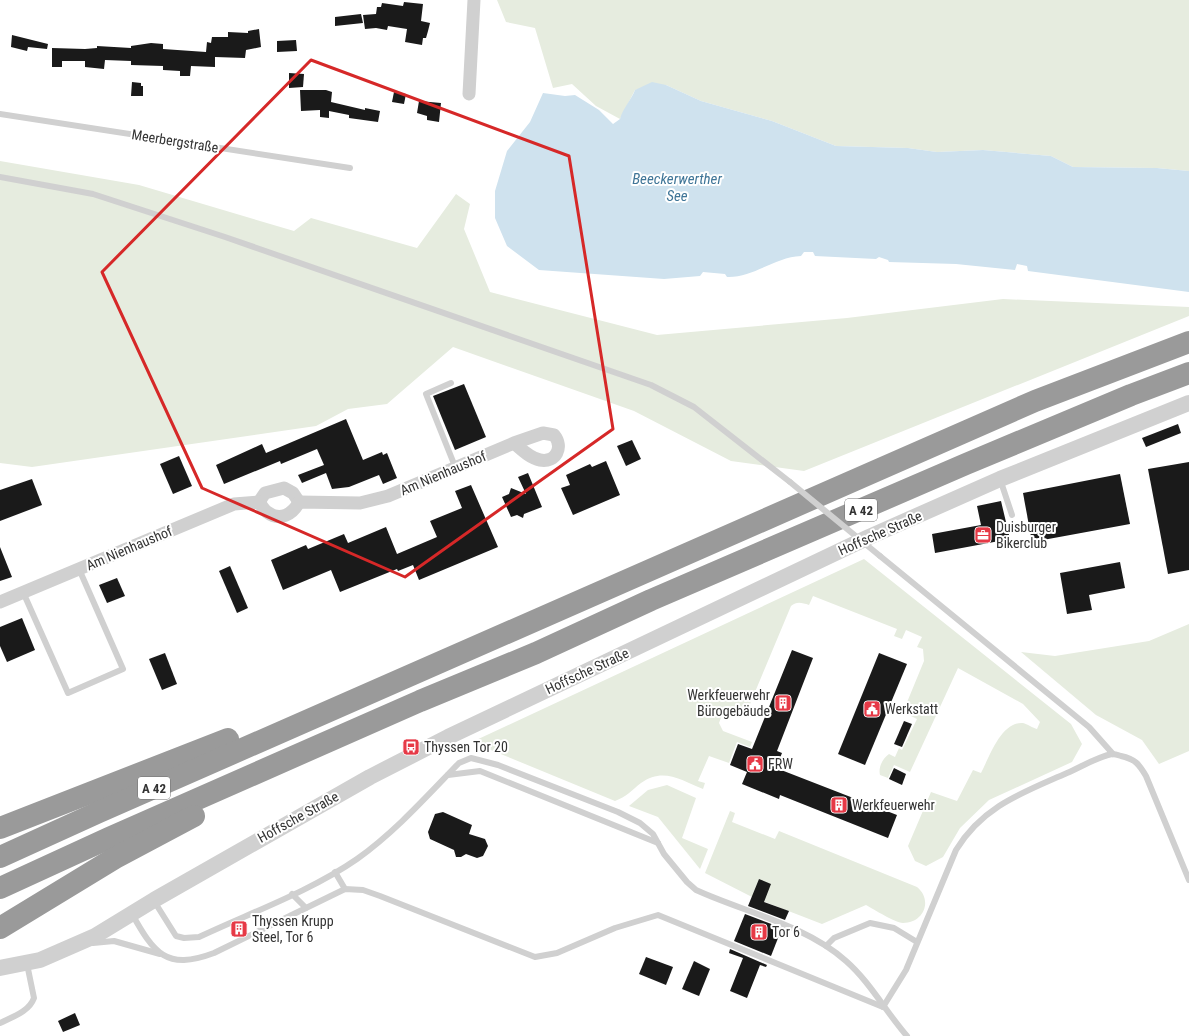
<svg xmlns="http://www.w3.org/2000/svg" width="1189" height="1036" font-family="'Roboto Condensed',sans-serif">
<rect width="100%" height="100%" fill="#fff"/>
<g fill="#e6ecdf">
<polygon points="497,0 1189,0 1189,171 1157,168 1073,167 1051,156 983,150 937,152 908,148 836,146 772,121 701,101 666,85 635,90 620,119 596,106 572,84 553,88 535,28 506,22"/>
<polygon points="0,161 139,185 294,231 311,218 417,248 456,194 470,204 464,229 490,292 657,335 847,318 1003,299 1189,307 1189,316 804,471 731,461 634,411 453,347 387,404 348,409 316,426 32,467 0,463"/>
<path d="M864,559L1071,724L1082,744L1072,762L989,800L960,828L943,857L926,866L915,861L908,846L931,792L957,801L973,770L981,773C989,758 1001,721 1023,723C1027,724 1033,728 1037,729L1040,722L1023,704L958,668L910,772L894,765L888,778L880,775C878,767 883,758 889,754L895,757L899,748L902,750L917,719L903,712L924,661L923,649L917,647L922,637L906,630L902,639L894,636L897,629L813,596L809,605C802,603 797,601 791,606L745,716L734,712L722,715L719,723L723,731L752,742L750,747L737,742L729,763L709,756L698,781L705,783L703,789C681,780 663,767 641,783C632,790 626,797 615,801L491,750L476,748L474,741Z"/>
<polygon points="1189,624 1189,751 1159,764 1142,740 1096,715 1021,652 1055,656 1149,641"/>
<polygon points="667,785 696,798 682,838 708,849 700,869 658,817 629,806 648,790"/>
<path d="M730,811L735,813L732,822L775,839L779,831L917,887C933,900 924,923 903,923C894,922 875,910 866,905L822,924L752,897L705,873Z"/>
</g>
<path fill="#cfe2ee" d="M652,82L666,85L701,101L772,121L836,146L908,148L937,152L983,150L1051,156L1073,167L1157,168L1189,171V292L1028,271L1027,266L1017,264L1015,270L956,264L889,262L888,260L879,257L876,259L815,256L813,252H804L801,256C775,257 753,278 727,277L725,274L703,272L700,276L664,279L539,270L507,246L495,218V191L507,151L530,122L543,93L565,96L575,95L599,110L613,124L620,119C623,108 631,100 635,90Z"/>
<g fill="#1a1a1a">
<polygon points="404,2 423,4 421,21 430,23 428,31 426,38 423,38 422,45 405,42 407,29 388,26 387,30 376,28 365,29 363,15 376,14 377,7 381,7 382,3 403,6"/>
<polygon points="361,14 363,23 335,26 335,17"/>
<polygon points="259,29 261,47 246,50 245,58 215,57 215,67 191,66 190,76 180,76 180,71 163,70 163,66 131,65 131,61 105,60 104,69 85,67 85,61 62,61 62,67 52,67 52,48 85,49 97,48 97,46 131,48 131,46 151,43 163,44 163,49 206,52 207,42 211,43 212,37 228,37 228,32 248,33 248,31"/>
<polygon points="12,35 48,44 47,49 28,47 27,51 11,47"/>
<polygon points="296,40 297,51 277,52 277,41"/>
<polygon points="289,73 304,74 303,87 289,88"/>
<polygon points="132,82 141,83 141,86 143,86 143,96 131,96"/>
<polygon points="300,90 326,90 332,92 331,102 365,110 365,108 380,111 378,122 349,118 349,115 329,111 329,118 320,117 320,110 301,111"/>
<polygon points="394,92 406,94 404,104 392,102"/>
<polygon points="419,101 441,103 439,122 427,120 427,116 417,113"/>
<polygon points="464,384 486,437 455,450 433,396"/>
<polygon points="346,419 363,460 382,452 383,455 387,453 397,478 383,484 379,475 349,487 332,489 326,473 302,483 298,475 324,465 317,449 281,464 280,461 224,484 216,465 262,444 266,453"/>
<polygon points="1178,424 1181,433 1146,447 1142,438"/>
<polygon points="632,440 641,459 626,466 617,446"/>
<polygon points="179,456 192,486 173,494 160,464"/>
<polygon points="606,461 620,495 573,515 561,488 570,485 566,475 590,464 592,467"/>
<polygon points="1189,462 1189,570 1168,574 1148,469"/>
<polygon points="528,473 542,507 524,514 523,518 517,515 511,517 502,497 509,494 511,488 526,494 518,477"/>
<polygon points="1120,474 1130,524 1032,542 1023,493"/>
<polygon points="32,479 42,505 0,521 0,490"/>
<polygon points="471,485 498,547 419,580 413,565 398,571 397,569 340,592 331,570 283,590 271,560 306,545 308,549 344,534 348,543 386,527 397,554 437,537 430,521 462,508 455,491"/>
<polygon points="1001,501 1010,539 935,553 932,534 981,525 977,506"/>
<polygon points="0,547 12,577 0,581"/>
<polygon points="1120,562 1125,588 1089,595 1092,610 1067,614 1060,573"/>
<polygon points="230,566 248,608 237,613 219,571"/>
<polygon points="117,578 125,596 107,603 99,585"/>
<polygon points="22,618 35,650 7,662 0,646 0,627"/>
<polygon points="792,650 813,658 777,751 782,753 776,768 897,815 888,838 780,795 779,799 742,784 747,772 730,765 738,744 752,749"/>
<polygon points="165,653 177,684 162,690 149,659"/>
<polygon points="879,653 907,664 865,765 838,754"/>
<polygon points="904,721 912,724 902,747 894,744"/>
<polygon points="894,768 906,774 902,785 889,779"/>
<polygon points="443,812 472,825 469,834 485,839 488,846 483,856 477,858 466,854 461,857 456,857 454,850 430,839 428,832 435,814"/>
<polygon points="759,879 771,884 764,902 789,911 785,920 748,906"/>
<polygon points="745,914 782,928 771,956 734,941"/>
<polygon points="730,949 767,965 766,967 760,965 747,998 730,991 743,958 729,953"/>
<polygon points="646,957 673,967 666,985 639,974"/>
<polygon points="694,961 710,969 699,996 682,989"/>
<polygon points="75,1013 80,1025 63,1032 58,1021"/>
</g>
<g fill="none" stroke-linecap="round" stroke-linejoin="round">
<g stroke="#d0d0d0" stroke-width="6">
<polyline points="0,114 350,168"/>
<polyline points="0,177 93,194 225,237 651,385 694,407 790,482"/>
<polyline points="451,383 426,394 456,469"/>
<polyline points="1000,479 1012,515"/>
<polyline points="880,556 1089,727 1113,754"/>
<polyline points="23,592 68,693 123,669 79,569"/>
<polyline points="448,775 480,771 658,843"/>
<polyline points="335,872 345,889"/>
<polyline points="292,894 306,908"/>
<path d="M154,901L176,936L184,938L199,937C250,913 311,891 357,859C395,832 427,796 459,763L471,758L498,765L618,812L640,823L653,834L664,854L687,882L696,890C744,912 806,925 846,961C870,982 886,1012 907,1036"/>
<path d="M132,914C154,953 166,971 214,953L345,889L363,890L380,896L535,957L557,953L615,928L658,915L883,1007"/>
<polyline points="93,943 114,941 160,954"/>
<polyline points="826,946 834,938 870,923 894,928 917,942"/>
<path d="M883,1007L906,970L956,850C983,806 1022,793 1067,773C1081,767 1097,757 1112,754C1115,754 1118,755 1121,756C1135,759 1139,764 1146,776L1189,880"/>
<path d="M0,1023C12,1017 29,1012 34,998L27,964"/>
</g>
<g stroke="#d0d0d0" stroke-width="13">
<polyline points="469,94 474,0"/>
<polyline points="259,502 265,493 284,488 293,493 299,502"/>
<path d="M0,602L234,504L259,502C261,505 264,510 267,512C280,522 293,514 299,502L360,503L388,496L514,443L543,433L554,435C564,447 556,463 540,460C530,458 521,449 514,443"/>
</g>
<polyline stroke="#d0d0d0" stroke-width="16" points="0,968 40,960 95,936 154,900 370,777 448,737 869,537 1000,479 1189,403"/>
<g stroke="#9a9a9a" stroke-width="22">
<polyline points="0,828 228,739"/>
<polyline points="0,857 99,812 1035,401 1189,342"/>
<polyline points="0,888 109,838 420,701 536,653 651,600 966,464 1131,395 1189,373"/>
<polyline points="0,928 115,858 194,816"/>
</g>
<polyline stroke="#d0d0d0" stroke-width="6" points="790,482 880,556"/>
</g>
<path fill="none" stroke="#d62828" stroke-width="3" stroke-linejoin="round" d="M311,60L569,156L613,429L405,577L202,488L102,272Z"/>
<defs>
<g id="office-square" transform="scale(0.9)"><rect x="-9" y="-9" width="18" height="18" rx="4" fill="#e63946" stroke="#fff"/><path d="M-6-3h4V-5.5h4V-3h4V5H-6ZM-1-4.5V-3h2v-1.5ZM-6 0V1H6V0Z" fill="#fff"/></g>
<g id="building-square" transform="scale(0.9)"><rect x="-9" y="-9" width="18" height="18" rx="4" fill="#e63946" stroke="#fff"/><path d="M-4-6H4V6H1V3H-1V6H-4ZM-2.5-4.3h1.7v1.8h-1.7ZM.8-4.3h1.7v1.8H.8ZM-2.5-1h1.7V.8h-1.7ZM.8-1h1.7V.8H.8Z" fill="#fff"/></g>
<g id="civic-square" transform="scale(0.9)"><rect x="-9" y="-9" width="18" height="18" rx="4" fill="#e63946" stroke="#fff"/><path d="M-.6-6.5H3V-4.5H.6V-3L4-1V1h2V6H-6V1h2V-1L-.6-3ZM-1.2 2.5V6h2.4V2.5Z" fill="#fff"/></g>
<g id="bus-square" transform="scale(0.9)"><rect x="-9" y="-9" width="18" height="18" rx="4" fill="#e63946" stroke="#fff"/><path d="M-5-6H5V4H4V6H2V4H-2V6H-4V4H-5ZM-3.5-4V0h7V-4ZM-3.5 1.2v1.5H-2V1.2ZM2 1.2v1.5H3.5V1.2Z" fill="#fff"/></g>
</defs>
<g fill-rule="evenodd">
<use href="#office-square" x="983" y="535"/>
<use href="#building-square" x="783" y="703"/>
<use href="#civic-square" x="872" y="709"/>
<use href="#bus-square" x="411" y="747"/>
<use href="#civic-square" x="755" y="764"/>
<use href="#building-square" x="839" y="805"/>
<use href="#building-square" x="239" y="929"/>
<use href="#building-square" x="759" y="932"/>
</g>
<g text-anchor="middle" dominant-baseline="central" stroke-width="4" stroke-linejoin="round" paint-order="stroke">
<g fill="#fff" stroke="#707070" stroke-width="1">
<rect x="845" y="499" width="32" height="22" rx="3"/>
<rect x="138" y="777" width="32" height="22" rx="3"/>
</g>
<g font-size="13" font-weight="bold" fill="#333">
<text x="861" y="510">A 42</text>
<text x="154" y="788">A 42</text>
</g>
<g font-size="14" fill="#333" stroke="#fff">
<text transform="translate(175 141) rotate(9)">Meerbergstraße</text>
<text transform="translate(443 473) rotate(-23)">Am Nienhaushof</text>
<text transform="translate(880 533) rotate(-24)">Hoffsche Straße</text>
<text transform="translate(129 548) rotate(-23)">Am Nienhaushof</text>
<text transform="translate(587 671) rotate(-25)">Hoffsche Straße</text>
<text transform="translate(298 817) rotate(-29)">Hoffsche Straße</text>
</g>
<g font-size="14" fill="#333" stroke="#fff" text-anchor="start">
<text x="996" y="527">Duisburger<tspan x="996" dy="16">Bikerclub</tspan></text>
<text x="770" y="695" text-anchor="end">Werkfeuerwehr<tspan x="770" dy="16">Bürogebäude</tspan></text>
<text x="885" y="709">Werkstatt</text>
<text x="424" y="747">Thyssen Tor 20</text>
<text x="768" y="764">FRW</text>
<text x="852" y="805">Werkfeuerwehr</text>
<text x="252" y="921">Thyssen Krupp<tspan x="252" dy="16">Steel, Tor 6</tspan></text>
<text x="772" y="932">Tor 6</text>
</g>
<g font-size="15" font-style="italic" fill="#3f7597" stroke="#fff">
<text x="677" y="179">Beeckerwerther<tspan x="677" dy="17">See</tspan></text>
</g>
</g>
</svg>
